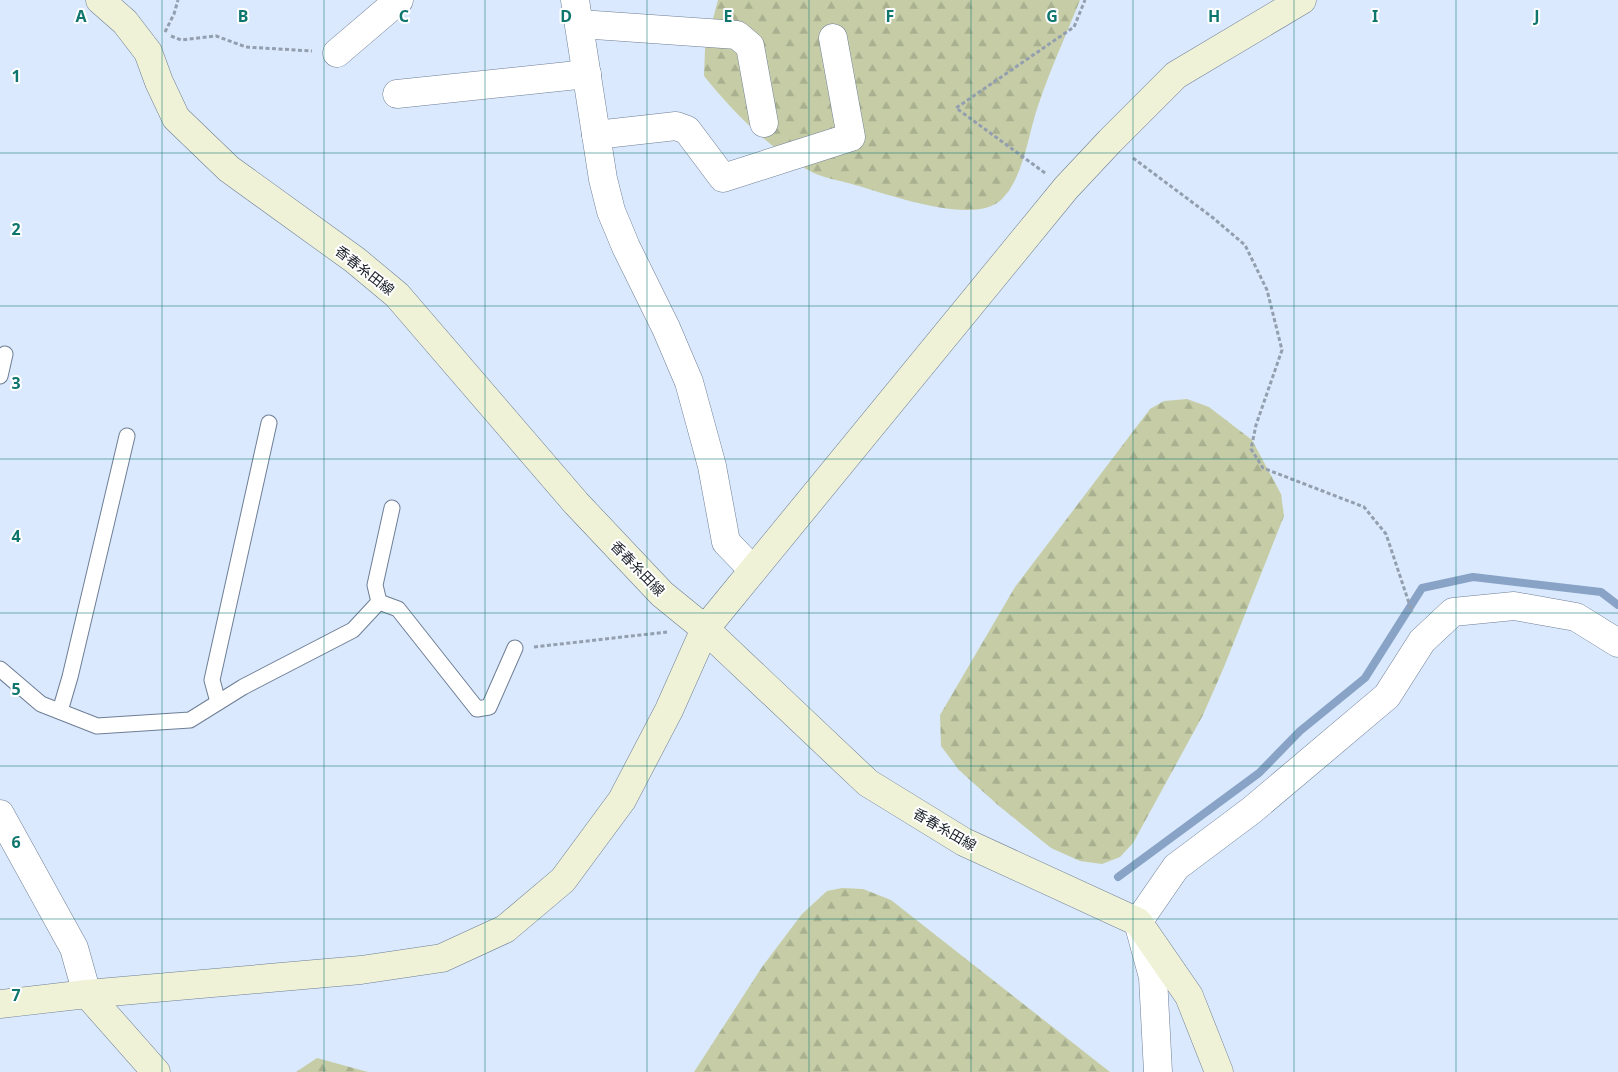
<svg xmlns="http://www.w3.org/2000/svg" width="1618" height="1072" font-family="'Noto Sans','Noto Sans JP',sans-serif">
<defs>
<pattern id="forest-firs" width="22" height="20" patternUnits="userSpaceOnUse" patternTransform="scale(1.25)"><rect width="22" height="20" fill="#c6cda6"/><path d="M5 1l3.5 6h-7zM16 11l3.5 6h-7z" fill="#a9b08f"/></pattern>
</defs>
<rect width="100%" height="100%" fill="#dae9fd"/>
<g fill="url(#forest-firs)">
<path d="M718,0H1080C1066,35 1050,70 1038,106C1028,134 1024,178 1001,200C973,226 888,194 855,185C840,180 821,178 808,170C771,150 731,110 704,76L705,49Z"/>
<polygon points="1187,399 1209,407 1252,440 1281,494 1284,516 1224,667 1203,715 1133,843 1120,857 1102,864 1080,861 1051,848 999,806 959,770 941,746 940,715 1015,587 1150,409 1164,401"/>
<polygon points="842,888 863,889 891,900 1110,1072 694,1072 762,967 802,914 827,891"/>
<polygon points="317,1058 368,1072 296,1072"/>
</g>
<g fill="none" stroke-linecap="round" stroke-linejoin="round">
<polyline stroke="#88a3c6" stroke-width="8" points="1118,877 1259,773 1300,731 1365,678 1422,588 1473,577 1601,592 1618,605"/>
<g stroke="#6e7e95" stroke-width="17">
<g id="lane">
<polyline points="0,376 5,354"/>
<polyline points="379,602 375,585 392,508"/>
<polyline points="0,669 41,704 97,726 190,720 243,687 353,630 379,602 398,609 477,709 489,707 515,648"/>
<polyline points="218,702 212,680 269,423"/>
<polyline points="60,711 70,677 127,436"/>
</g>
</g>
<g stroke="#6e7e95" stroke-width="29">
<g id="street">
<polyline points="575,0 603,179 611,211 626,247 666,328 689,382 712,466 726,542 753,570"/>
<polyline points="580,24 737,35 750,46 764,123"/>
<polyline points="337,53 399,0"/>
<polyline points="397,94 587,74"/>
<polyline points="596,135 676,126 687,130 723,178 851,137 833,38"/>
<polyline points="0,814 74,948 87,994"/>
<polyline points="1158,1072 1153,977 1138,922 1176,867 1252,810 1387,696 1422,641 1453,612 1514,606 1576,617 1618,643"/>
</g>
</g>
<g stroke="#6e7e95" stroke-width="29">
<g id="secondary">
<polyline points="100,0 125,22 148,52 159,82 176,118 229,169 355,260 397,295 576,503 662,594 705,629 868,783 964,842 1138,922 1189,996 1219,1072"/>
<polyline points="87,994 156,1072"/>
<polyline points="0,1004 87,994 361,970 442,958 505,929 563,880 622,800 669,710 705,629 1066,188 1110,141 1176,75 1302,0"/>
</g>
</g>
<g stroke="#939faf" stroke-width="3" stroke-dasharray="4 2.5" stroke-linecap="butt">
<polyline points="165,32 174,14 178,0"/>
<polyline points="171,36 181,40 216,36 246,47 312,51"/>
<polyline points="1133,158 1212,217 1245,245 1267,290 1282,350 1256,425 1251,449 1263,468 1364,507 1386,534 1412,612"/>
<polyline points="1045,173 956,108 1074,27 1085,0"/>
<polyline points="534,647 667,632"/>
</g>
<use href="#lane" stroke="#fff" stroke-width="15"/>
<use href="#street" stroke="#fff" stroke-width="28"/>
<use href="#secondary" stroke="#eff2d6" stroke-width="28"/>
</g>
<path fill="none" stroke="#0f766e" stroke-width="1" stroke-opacity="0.55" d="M162,0V1072M324,0V1072M485,0V1072M647,0V1072M809,0V1072M971,0V1072M1133,0V1072M1294,0V1072M1456,0V1072M0,153H1618M0,306H1618M0,459H1618M0,613H1618M0,766H1618M0,919H1618"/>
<g text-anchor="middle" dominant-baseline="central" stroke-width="4" stroke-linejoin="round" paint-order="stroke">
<g font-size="14" fill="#181e27" stroke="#fff">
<text transform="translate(365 270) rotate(38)">香春糸田線</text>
<text transform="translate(638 568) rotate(46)">香春糸田線</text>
<text transform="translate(945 829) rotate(30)">香春糸田線</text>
</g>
</g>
<g font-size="16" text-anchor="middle" font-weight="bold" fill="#0f766e" stroke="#fff" stroke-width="4" stroke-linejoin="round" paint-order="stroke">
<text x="81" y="22">A</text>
<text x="243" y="22">B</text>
<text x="404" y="22">C</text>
<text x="566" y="22">D</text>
<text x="728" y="22">E</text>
<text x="890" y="22">F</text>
<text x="1052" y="22">G</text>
<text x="1214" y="22">H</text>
<text x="1375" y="22">I</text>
<text x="1537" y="22">J</text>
<text x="16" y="82">1</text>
<text x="16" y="235">2</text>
<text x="16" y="389">3</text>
<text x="16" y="542">4</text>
<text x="16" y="695">5</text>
<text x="16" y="848">6</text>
<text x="16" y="1001">7</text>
</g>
</svg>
